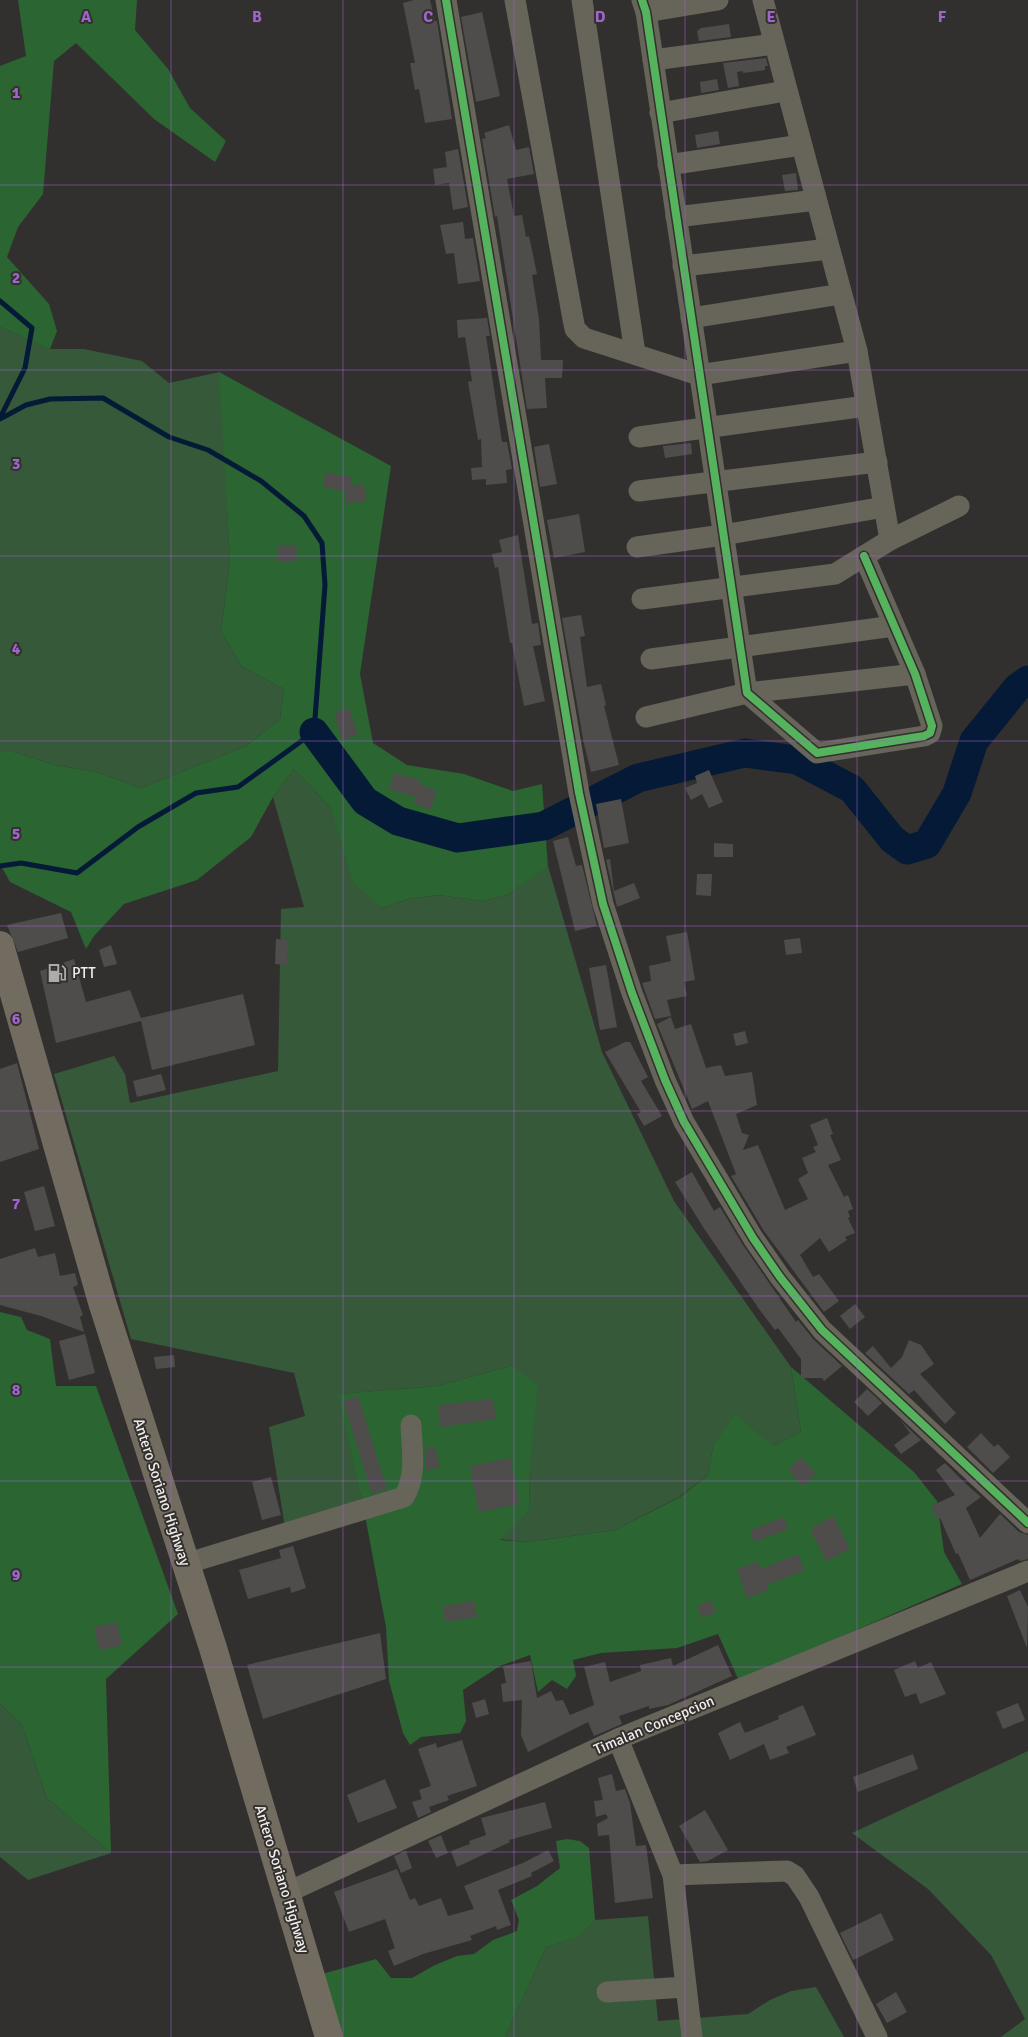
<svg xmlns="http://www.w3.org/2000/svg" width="1028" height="2037" font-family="Signika,sans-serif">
<rect width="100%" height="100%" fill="#32302f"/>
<g fill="#355939">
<polygon points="0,327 51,349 84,349 142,361 169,383 220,372 230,562 221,631 242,667 284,689 280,719 246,746 141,788 96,772 55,765 14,752 0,752"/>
<polygon points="294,769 331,808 382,908 408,899 439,895 482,901 507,895 548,866 602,1052 674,1201 791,1367 801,1432 773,1446 713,1446 708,1475 679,1497 615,1530 528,1542 499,1539 530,1510 529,1475 511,1366 437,1386 339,1394 364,1510 286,1534 269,1427 305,1416 294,1373 131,1339 54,1074 114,1056 125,1074 130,1103 278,1071 281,909 304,907 273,797"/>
<polygon points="0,1704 22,1725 47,1798 111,1853 28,1880 0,1857"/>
<polygon points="1028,1751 1028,2037 1001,2037 1025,2019 991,1955 928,1889 852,1833"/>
<polygon points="648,1916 658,2021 748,2014 770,2000 791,1991 816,1987 844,2037 505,2037 546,1947 575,1938 595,1920"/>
</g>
<g fill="#2a6532">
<polygon points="18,0 137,0 135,30 168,69 190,108 226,141 215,162 154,119 76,43 54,61 43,194 18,227 7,257 49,304 57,331 50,349 0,327 0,66 26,56"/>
<polygon points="219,372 391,466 360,674 373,743 407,765 464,774 513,791 542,784 548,867 507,895 482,901 439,895 408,899 382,908 353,883 331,808 294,769 273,797 251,837 197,880 124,904 94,936 86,949 71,912 10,882 0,864 0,752 14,752 55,765 96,772 141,788 246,746 280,719 284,689 242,667 221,631 230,562"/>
<polygon points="0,1312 21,1317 27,1330 50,1339 56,1386 96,1386 178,1614 106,1679 111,1853 47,1798 22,1725 0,1704"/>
<polygon points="511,1366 538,1385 529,1475 530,1510 500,1540 528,1542 615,1530 680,1497 708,1475 713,1446 735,1414 773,1446 801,1432 791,1367 914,1472 937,1501 944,1552 962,1584 739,1681 718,1634 677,1648 601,1653 573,1660 576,1676 567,1689 552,1680 538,1692 530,1655 500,1666 463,1690 466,1721 460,1733 421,1737 410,1745 403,1733 389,1681 386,1627 364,1510 338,1394 437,1386"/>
<polygon points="567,1839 580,1841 589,1848 595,1920 576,1938 546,1947 505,2037 343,2037 322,1974 376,1959 391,1978 412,1978 435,1965 457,1956 474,1954 493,1940 517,1931 519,1920 511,1900 537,1886 560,1868 556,1841"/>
</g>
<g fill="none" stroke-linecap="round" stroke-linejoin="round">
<g stroke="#041a36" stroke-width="5">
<polyline points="0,301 32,328 25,368 0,418"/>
<polyline points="0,419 26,405 50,399 103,398 169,437 208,450 261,481 304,516 322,543 325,585 314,732 238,787 196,793 138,827 77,873 21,863 0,866"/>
</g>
<polyline stroke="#041a36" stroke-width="29" points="314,732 365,801 398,821 458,838 544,826 638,778 745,753 797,760 852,789 892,839 907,850 927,844 957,793 974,741 1017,688 1028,680"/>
</g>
<g fill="#4f4d4c">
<polygon points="414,0 430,0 435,21 437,21 452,119 425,123 419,89 415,90 410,63 415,63 403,3"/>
<polygon points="482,12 500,96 476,102 461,17"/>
<polygon points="729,24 731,37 699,41 697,31 701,28"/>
<polygon points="766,58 768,66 765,66 765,70 743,73 743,71 737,72 739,86 728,88 723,63"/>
<polygon points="717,79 719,90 701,93 700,82"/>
<polygon points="509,125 516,150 529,147 534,174 507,179 514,216 522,215 526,237 529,236 537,274 532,275 539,319 541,360 563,360 562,378 545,378 547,408 527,409 497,216 495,217 482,139 486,138 484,133"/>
<polygon points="718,131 720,144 697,148 695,135"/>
<polygon points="458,149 468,207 453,210 449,183 435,185 433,169 447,167 445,152"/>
<polygon points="796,173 798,190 785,191 782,175"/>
<polygon points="463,222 465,239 473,238 480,281 458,284 454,253 446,254 440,225"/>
<polygon points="487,318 490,336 486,336 502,442 507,442 512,469 506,470 507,483 486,485 486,479 472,480 471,468 482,467 481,439 478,440 468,382 472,381 465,337 458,338 457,320"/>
<polygon points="691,443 692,454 665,458 663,446"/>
<polygon points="549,444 557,484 540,487 534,447"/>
<polygon points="325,473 352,477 351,485 364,484 366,501 346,503 346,491 323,487"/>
<polygon points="579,514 585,552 554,558 547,520"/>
<polygon points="518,535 532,624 538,623 541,645 533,646 545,701 524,706 512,643 510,643 498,567 495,568 492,554 502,552 499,540"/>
<polygon points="278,545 297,545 296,562 278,561"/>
<polygon points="581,615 585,636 580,637 587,687 601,684 606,705 604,706 619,765 591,772 584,744 562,618"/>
<polygon points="349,708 358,735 342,740 334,713"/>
<polygon points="709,770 723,802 709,808 702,794 691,800 685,788 697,783 695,776"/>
<polygon points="394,773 420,780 419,784 437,791 430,810 414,803 416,797 389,789"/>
<polygon points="621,799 629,843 604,848 596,804"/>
<polygon points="568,837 576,866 582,865 597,926 575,931 553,841"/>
<polygon points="714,843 733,844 733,857 714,857"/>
<polygon points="610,859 614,891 634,883 640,898 617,907 606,860"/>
<polygon points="697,874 712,874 711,896 696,895"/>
<polygon points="61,913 68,938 18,952 7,925"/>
<polygon points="687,932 695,980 684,982 687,996 667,1000 671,1016 655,1019 642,983 651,981 649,966 671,961 666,936"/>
<polygon points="800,938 802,953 786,955 784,940"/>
<polygon points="276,939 288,940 287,965 275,964"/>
<polygon points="111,945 117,964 104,967 99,950"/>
<polygon points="74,959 86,1002 130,990 141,1018 243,994 255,1045 152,1070 141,1021 56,1043 40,971"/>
<polygon points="606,965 617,1027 600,1030 589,968"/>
<polygon points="671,1017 675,1029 691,1024 706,1068 721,1065 725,1076 752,1072 757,1105 736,1114 742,1133 749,1135 743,1150 758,1145 785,1210 808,1199 798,1179 808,1173 802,1158 816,1152 813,1147 818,1145 810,1125 827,1118 833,1134 830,1135 841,1160 828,1165 844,1197 848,1195 853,1209 848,1211 850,1217 848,1218 855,1233 845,1237 847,1240 829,1252 820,1238 800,1255 813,1277 819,1274 839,1301 824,1312 764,1231 731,1176 736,1174 708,1101 692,1109 657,1024"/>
<polygon points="745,1031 748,1043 736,1046 733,1034"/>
<polygon points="625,1042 630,1042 648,1077 641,1081 662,1116 644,1126 637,1114 641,1112 605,1052"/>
<polygon points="17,1063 39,1149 0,1162 0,1069"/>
<polygon points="161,1074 166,1090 137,1097 133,1081"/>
<polygon points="692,1172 714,1211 720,1207 743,1245 796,1322 798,1320 813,1339 842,1366 824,1381 822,1378 801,1378 801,1359 778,1328 775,1330 759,1309 703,1227 675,1182"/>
<polygon points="44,1186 55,1226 35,1231 24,1192"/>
<polygon points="35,1248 38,1257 55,1253 60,1276 75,1273 78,1285 73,1287 83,1315 80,1317 84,1332 41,1316 0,1305 0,1259"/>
<polygon points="855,1304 865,1317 850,1329 840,1316"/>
<polygon points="85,1334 95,1373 69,1380 59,1341"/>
<polygon points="909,1340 921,1345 934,1364 920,1374 956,1413 945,1424 914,1390 909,1394 865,1353 873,1346 891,1368 902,1357"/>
<polygon points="174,1355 175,1367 156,1369 154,1357"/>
<polygon points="867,1389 882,1403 868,1416 854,1402"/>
<polygon points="358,1396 387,1489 372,1494 343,1401"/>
<polygon points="493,1399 496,1419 440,1427 438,1405"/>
<polygon points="901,1421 921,1440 901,1454 894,1445 910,1433"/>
<polygon points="981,1433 994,1447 998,1444 1010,1457 993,1473 967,1447"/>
<polygon points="435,1447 440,1467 425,1471 425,1449"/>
<polygon points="800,1457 816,1473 803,1486 788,1470"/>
<polygon points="510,1458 519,1504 479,1512 470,1466"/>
<polygon points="945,1463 967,1485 981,1497 966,1508 980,1538 1000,1514 1019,1532 1028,1535 1028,1559 1020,1561 1018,1559 970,1580 958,1553 956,1554 940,1518 937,1519 931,1506 955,1495 936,1470"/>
<polygon points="271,1477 281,1515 262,1520 252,1482"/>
<polygon points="833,1516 850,1549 826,1561 812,1533 812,1528"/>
<polygon points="784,1517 788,1529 754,1542 750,1530"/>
<polygon points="293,1546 306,1588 291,1593 290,1587 248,1599 239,1570 281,1558 279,1550"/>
<polygon points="798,1554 804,1570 767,1585 768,1590 747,1598 737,1569 758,1562 761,1569"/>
<polygon points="1020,1590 1028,1607 1027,1648 1007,1596"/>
<polygon points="711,1600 716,1612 702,1618 697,1606"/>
<polygon points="474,1601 477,1617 445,1622 443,1606"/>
<polygon points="117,1622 122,1645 99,1650 94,1627"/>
<polygon points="380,1633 386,1679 263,1719 247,1665"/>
<polygon points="718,1645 732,1676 668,1705 649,1709 649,1706 619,1716 622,1724 594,1736 588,1722 528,1752 521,1735 522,1700 503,1702 501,1684 506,1683 503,1666 531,1661 537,1698 551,1691 556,1701 563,1700 570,1715 594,1705 584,1667 605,1662 610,1682 641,1671 640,1665 671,1658 673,1666"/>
<polygon points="915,1661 918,1668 931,1662 946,1694 920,1704 916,1693 905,1697 894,1670"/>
<polygon points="485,1699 489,1714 476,1718 472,1703"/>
<polygon points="1018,1703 1025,1720 1003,1729 996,1712"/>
<polygon points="803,1705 816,1735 786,1747 789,1753 770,1760 764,1744 730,1760 718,1733 740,1722 745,1733 779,1719 778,1716"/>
<polygon points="462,1740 477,1786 447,1796 449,1800 429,1807 431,1812 418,1818 412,1802 422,1799 419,1790 431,1786 418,1749 436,1743 437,1748"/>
<polygon points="913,1754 918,1769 858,1792 853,1777"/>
<polygon points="612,1774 616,1791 625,1789 630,1803 636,1846 646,1845 653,1898 615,1903 609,1835 598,1836 597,1824 608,1818 606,1814 596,1817 594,1801 603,1800 598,1778"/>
<polygon points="385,1779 397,1808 358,1823 347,1795"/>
<polygon points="545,1802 552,1828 509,1840 510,1842 457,1867 451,1851 470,1844 469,1841 486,1835 481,1818"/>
<polygon points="705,1810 728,1850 708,1861 700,1862 679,1826"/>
<polygon points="441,1835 448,1853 436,1858 428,1841"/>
<polygon points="548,1850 554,1861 531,1873 532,1876 498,1890 511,1925 497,1930 496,1926 470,1936 472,1940 423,1954 394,1966 388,1951 395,1948 385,1919 349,1932 334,1892 397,1869 410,1900 415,1898 419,1906 441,1898 448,1916 474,1909 464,1886 523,1863"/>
<polygon points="406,1851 412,1868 401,1873 394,1856"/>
<polygon points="881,1913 894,1940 853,1960 840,1933"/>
<polygon points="896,1992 907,2012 887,2023 876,2004"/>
</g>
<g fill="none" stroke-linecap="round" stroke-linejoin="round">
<g stroke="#67645a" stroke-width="21">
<polyline points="446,0 579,793 603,904 632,993 665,1080 684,1122 753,1238 780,1277 822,1330 1028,1523"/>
<polyline points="515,0 573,319 575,329 584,338 699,375 857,351"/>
<polyline points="582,0 635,353"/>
<polyline points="642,0 646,12 747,693 817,753 924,736 930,733 932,726 915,674 864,556"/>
<polyline points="763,0 857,351 890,540"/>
<polyline points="646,12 718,0"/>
<polyline points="653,60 774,44"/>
<polyline points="660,113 785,91"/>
<polyline points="668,165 801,145"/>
<polyline points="676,217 816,200"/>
<polyline points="683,266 829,249"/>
<polyline points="691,318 841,294"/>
<polyline points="639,437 866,406"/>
<polyline points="639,491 877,462"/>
<polyline points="637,547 723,535 884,507"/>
<polyline points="642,599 835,574 890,540 959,506"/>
<polyline points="651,659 894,626"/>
<polyline points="646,717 747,693 915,674"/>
<path d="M185,1564L404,1497C417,1476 412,1449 411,1425"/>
<polyline points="618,1739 673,1875 692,2037"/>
<polyline points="673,1875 787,1871 795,1876 809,1897 877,2037"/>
<polyline points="286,1893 618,1739 1028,1571"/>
<polyline points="607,1992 686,1987"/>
</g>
<polyline stroke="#716c5f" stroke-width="28" points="0,945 102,1302 213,1648 329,2037"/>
<g stroke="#33302e" stroke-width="11">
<g id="cycleway">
<polyline points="446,0 579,793 603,904 632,993 665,1080 684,1122 753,1238 780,1277 822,1330 1028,1523"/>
<polyline points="642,0 646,12 747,693 817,753 924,736 930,733 932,726 915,674 864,556"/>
</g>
</g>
<use href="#cycleway" stroke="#56b35d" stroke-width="8"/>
</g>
<path fill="none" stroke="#9e66cc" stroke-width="1" stroke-opacity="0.55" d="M171,0V2037M343,0V2037M514,0V2037M685,0V2037M857,0V2037M0,185H1028M0,370H1028M0,556H1028M0,741H1028M0,926H1028M0,1111H1028M0,1296H1028M0,1481H1028M0,1667H1028M0,1852H1028"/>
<defs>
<g id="fuel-bare" transform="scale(1.5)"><path d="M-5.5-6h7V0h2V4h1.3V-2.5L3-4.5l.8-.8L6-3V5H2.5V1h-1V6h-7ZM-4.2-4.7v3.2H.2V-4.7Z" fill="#aeacaa" stroke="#33302e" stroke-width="2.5" paint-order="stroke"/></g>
</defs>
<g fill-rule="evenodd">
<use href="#fuel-bare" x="57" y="973"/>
</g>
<g text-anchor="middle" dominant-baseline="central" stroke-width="4" stroke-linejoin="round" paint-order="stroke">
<g font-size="15" fill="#f0eeec" stroke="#33302e" text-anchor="start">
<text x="72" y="973">PTT</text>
</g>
<g font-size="15" fill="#f0eeec" stroke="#33302e">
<text transform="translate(162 1492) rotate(72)">Antero Soriano Highway</text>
<text transform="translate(654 1725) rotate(-23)">Timalan Concepcion</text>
<text transform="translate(282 1879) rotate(73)">Antero Soriano Highway</text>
</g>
</g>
<g font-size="16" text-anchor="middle" font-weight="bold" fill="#9e66cc" stroke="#33302e" stroke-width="4" stroke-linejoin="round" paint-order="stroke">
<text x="86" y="22">A</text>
<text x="257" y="22">B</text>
<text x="428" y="22">C</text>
<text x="600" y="22">D</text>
<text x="771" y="22">E</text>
<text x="942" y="22">F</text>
<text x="16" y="98">1</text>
<text x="16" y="283">2</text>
<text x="16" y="469">3</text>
<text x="16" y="654">4</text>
<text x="16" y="839">5</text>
<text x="16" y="1024">6</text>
<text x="16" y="1209">7</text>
<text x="16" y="1395">8</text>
<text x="16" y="1580">9</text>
</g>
</svg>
